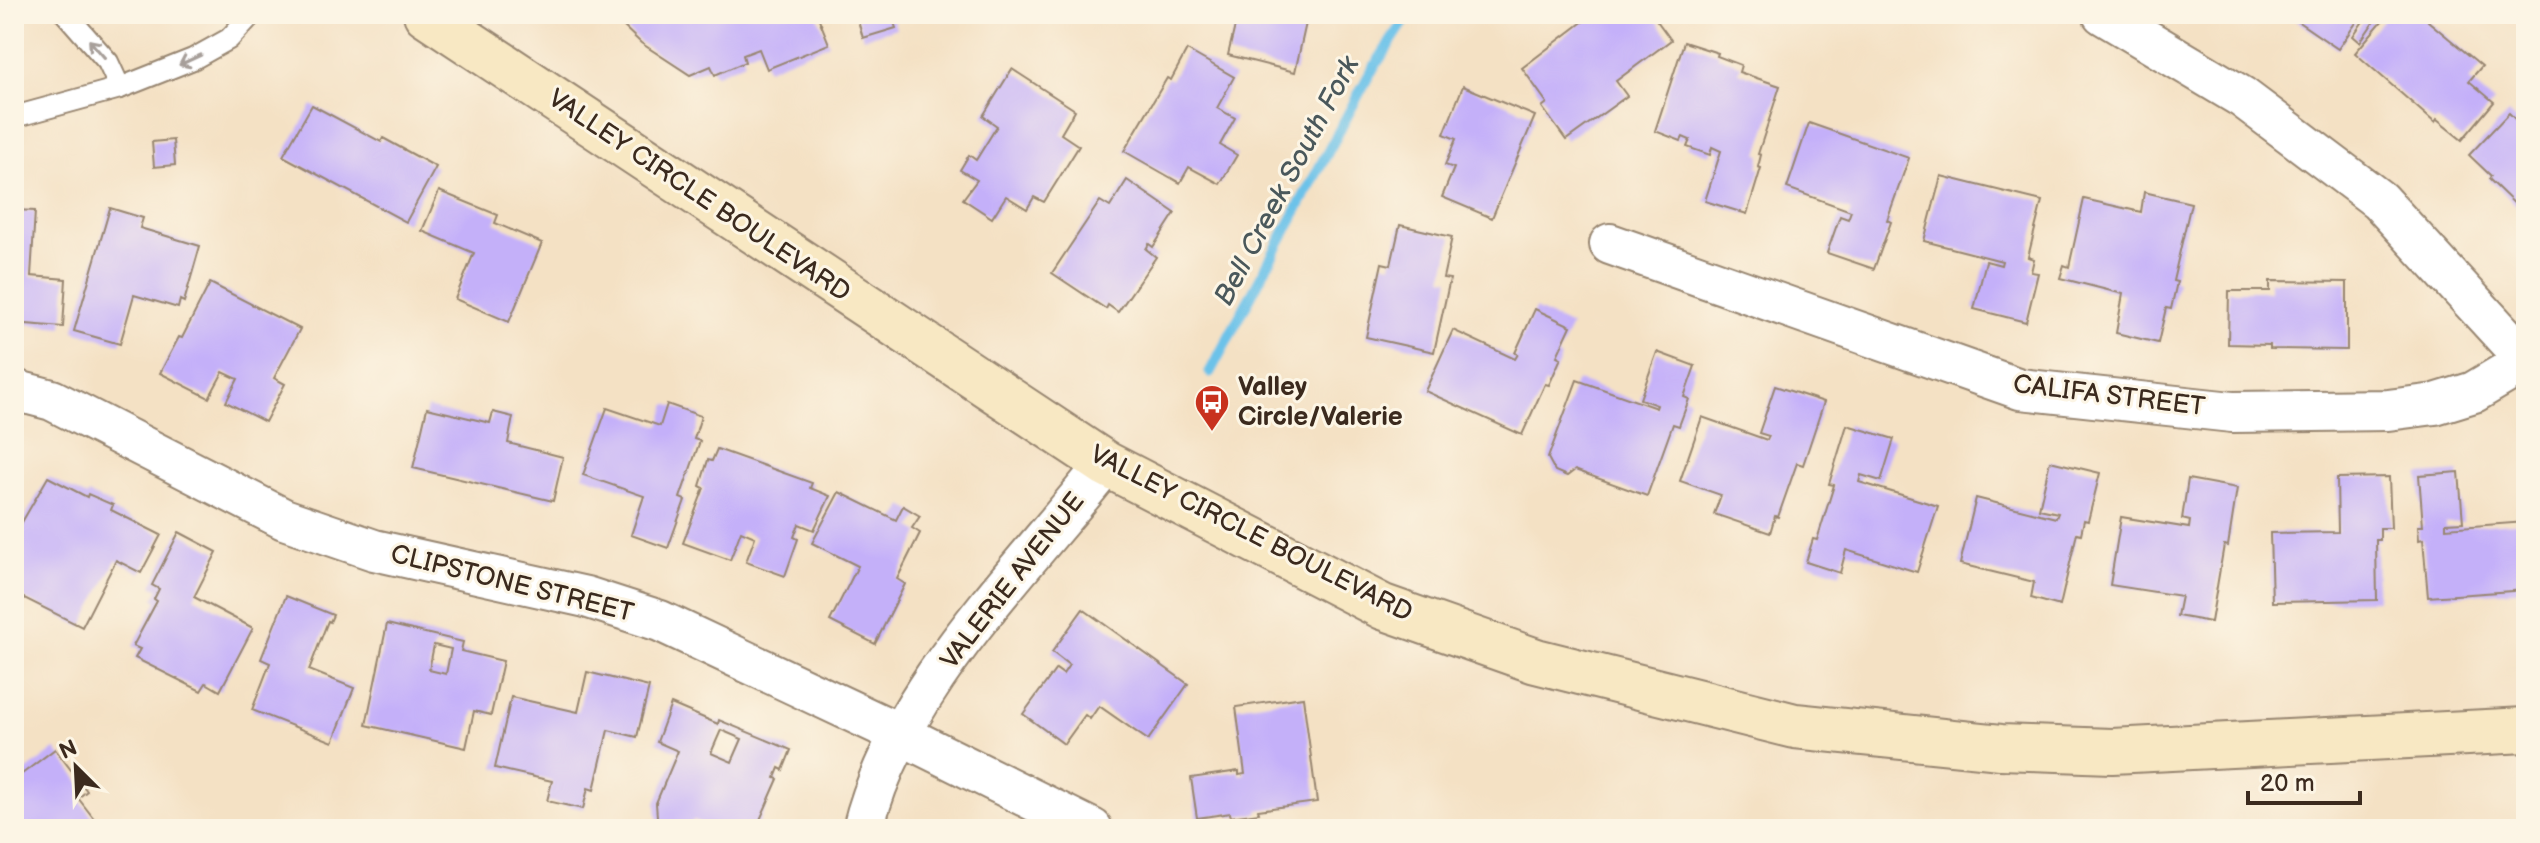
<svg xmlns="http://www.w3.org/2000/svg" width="2540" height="843" font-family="'Balsamiq Sans',sans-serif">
<rect width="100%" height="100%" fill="#fcf5e5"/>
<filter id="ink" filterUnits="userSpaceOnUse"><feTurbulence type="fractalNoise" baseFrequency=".0125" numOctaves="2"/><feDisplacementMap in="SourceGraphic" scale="16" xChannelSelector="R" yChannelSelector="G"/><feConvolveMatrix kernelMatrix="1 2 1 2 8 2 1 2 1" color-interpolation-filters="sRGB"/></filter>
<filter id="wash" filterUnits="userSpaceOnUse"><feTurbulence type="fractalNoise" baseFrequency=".006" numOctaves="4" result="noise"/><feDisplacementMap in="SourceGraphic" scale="32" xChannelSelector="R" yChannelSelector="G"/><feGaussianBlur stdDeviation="1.8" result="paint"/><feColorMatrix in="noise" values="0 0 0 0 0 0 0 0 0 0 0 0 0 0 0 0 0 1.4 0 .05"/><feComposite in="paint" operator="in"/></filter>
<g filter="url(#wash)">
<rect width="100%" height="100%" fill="#f4e1c4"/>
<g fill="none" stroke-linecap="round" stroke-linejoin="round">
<polyline stroke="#6cc2e9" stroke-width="11" points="1210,372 1369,75 1409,14"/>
</g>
<g id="blocks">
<g fill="#c4b0f9" fill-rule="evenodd">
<polygon points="643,14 817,14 829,44 767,69 759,49 743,55 745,62 715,75 711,66 690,75 641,43 620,23"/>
<polygon points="856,14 891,14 896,28 863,38"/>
<polygon points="1231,14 1308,14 1295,72 1228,55 1235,26 1228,24"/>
<polygon points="1593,14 1652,14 1671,40 1616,81 1627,96 1566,140 1542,107 1547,103 1522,68"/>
<polygon points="2287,14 2362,14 2338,49"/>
<polygon points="2368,14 2379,14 2360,42 2353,36"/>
<polygon points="2388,14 2433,14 2428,21 2482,66 2469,81 2494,102 2462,140 2437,120 2435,123 2355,53"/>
<polygon points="1684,42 1718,53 1717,56 1741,65 1739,72 1780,86 1758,154 1761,155 1758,167 1761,168 1747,214 1705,201 1721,151 1712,147 1710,155 1687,147 1690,140 1683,137 1681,141 1655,131"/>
<polygon points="1187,50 1234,77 1217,108 1235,118 1220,145 1237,155 1220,184 1189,167 1180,183 1124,151 1167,78 1171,80"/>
<polygon points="1012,69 1075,110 1061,134 1079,146 1044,202 1034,197 1027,209 1006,196 992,218 963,199 977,180 960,170 969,155 976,160 997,126 983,116"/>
<polygon points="1463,86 1535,116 1492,218 1442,197 1454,168 1445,165 1456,139 1444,134"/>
<polygon points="312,105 381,142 383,138 436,167 406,222 283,156"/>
<polygon points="2509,113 2526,130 2526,215 2489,179 2491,176 2469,155"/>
<polygon points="1809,123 1909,158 1887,220 1891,222 1874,269 1827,253 1840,216 1848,219 1851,211 1787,188"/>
<polygon points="173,140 175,165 154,167 152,142"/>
<polygon points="1941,176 2042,201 2028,257 2034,259 2031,272 2038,273 2026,322 1974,309 1986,261 2001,265 2002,261 1924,241"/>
<polygon points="1127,180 1175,213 1153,247 1149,244 1146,249 1156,257 1118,312 1108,305 1106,309 1052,273 1100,201 1110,207"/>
<polygon points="439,191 498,215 495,223 542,243 509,322 455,299 474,253 422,231"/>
<polygon points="2144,192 2191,203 2173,281 2177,282 2171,309 2166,308 2158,343 2116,333 2123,294 2060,278 2064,265 2069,267 2084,199 2141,212"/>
<polygon points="110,208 143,218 140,228 200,246 184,302 180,300 178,308 134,295 120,344 74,331"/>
<polygon points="14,210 35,211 31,276 66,279 63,327 14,323"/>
<polygon points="1400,225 1452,237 1443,278 1450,279 1434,352 1366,337 1382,263 1391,265"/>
<polygon points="2270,281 2347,282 2347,350 2270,349 2270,345 2228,344 2229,291 2270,291"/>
<polygon points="210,283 300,329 274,378 285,384 265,422 226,402 238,379 223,372 209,398 160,373 179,337 182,338"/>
<polygon points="1535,309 1571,326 1557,356 1561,358 1549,385 1545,384 1522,435 1425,391 1453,330 1515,359 1518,354 1515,353"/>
<polygon points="1657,352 1695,366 1684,397 1689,399 1679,426 1673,424 1647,496 1575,470 1567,476 1555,471 1548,458 1577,380 1656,408 1657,405 1640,399"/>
<polygon points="1775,386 1824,402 1803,465 1797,463 1778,517 1775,516 1770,533 1714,514 1721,495 1680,481 1702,417 1767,440 1769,436 1759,433"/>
<polygon points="667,404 701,416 694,439 700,441 680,498 685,500 668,548 631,535 644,496 583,475 607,408 660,426"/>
<polygon points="427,408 490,423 493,412 513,417 508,443 563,457 553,501 413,468"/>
<polygon points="1847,425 1894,439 1881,481 1861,475 1859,482 1938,506 1917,572 1846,550 1840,573 1806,562 1813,539 1817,540 1834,485 1829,484"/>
<polygon points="717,449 812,483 810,488 830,496 814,530 799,524 794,537 798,539 785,576 746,562 755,537 741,531 730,560 683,543 704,488 700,486 708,460 712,461"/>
<polygon points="2050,461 2100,473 2088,521 2084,520 2081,534 2077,533 2060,606 2031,598 2034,582 1960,564 1976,498 2056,518 2058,513 2039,509"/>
<polygon points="2459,472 2463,522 2446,523 2446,528 2526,522 2526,590 2428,597 2423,539 2419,540 2418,526 2423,526 2419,475"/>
<polygon points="48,477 87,497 88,494 113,505 111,510 161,535 141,573 116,560 82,627 14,593 14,536"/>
<polygon points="2389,477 2391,528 2380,528 2380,540 2376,540 2377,600 2272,602 2270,533 2338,532 2337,478"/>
<polygon points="2188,479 2237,488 2228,546 2224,545 2211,622 2177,616 2181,596 2110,585 2121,517 2189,528 2190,521 2182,519"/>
<polygon points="839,492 896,520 903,506 920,516 912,528 920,533 897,579 905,584 875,644 830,621 858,566 812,543"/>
<polygon points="179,532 217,552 194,597 253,628 220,691 206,683 201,691 135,658 140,649 133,646 157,601 154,599 159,589 152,585"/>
<polygon points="286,596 333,615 330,622 328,621 309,670 354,688 333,742 252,710 270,663 261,659"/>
<polygon points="1083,609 1188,684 1148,740 1099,706 1090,719 1085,715 1064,744 1023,714 1056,669 1063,674 1069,665 1052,652"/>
<path d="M387,624L463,642L461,651L503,661L491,715L474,711L466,748L366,725ZM434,645L451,649L446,674L429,670Z"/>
<polygon points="587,672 649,687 637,737 608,730 594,790 588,788 583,809 547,801 552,781 495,768 511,697 578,712"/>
<polygon points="1303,697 1317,802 1258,810 1259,813 1231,817 1230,813 1197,818 1191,778 1239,771 1239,775 1245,774 1236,707"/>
<path d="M671,704L718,724L719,720L791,750L783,770L779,768L775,778L778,779L756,829H715L694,820L684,829H666L661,825L657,817L656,803L678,751L657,742ZM721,730L742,739L732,762L711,753Z"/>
<polygon points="55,749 87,791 78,798 102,829 14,829 14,780"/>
</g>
</g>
</g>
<g filter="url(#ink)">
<use href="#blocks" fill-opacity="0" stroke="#988671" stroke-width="2"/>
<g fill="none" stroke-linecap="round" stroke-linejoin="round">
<g stroke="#988671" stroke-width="24">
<g id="service">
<polyline points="66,14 108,62 120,88"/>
<polyline points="14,117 120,88 193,59 229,39 252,14"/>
</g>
</g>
<g stroke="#988671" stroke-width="44">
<g id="minor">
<polyline points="2103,14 2242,97 2379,200 2526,360"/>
<polyline points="1610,244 2020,389 2232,412 2388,410 2435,404 2474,392 2526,361"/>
<polyline points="14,390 52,400 284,519 374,550 586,597 660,621 900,734 1092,829"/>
<path d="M863,829C896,692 1020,573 1106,464"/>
</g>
</g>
<g stroke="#988671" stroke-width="48">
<polyline id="secondary" points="426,14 1106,464 1383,607 1536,661 1795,726 2001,747 2112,751 2526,730"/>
</g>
<use href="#service" stroke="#fff" stroke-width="20"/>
<use href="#minor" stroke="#fff" stroke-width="40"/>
<use href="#secondary" stroke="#f8e8c3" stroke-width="44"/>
</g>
<defs><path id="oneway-shaft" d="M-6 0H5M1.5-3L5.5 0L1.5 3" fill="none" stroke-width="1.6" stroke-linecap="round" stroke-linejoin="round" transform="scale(2)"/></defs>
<g stroke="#a79f9a">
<use href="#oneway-shaft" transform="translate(97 49) rotate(-131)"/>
<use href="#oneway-shaft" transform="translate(190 60) rotate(155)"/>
</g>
</g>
<defs>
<g id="bus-pin" transform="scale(1.8)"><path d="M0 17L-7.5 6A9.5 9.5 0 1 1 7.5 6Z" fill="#c8321e" stroke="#fcf5e5"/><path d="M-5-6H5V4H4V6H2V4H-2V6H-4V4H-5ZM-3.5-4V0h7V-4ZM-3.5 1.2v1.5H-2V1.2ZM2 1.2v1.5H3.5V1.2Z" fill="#fff"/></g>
</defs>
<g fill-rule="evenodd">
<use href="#bus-pin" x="1212" y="402"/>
</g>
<g text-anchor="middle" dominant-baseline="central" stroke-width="6" stroke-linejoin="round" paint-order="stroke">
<g font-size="26" fill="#3b2a1e" stroke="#fcf5e5">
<text transform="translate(699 196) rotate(34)">VALLEY CIRCLE BOULEVARD</text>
<text transform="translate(2109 396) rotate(7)">CALIFA STREET</text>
<text transform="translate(1251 534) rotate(27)">VALLEY CIRCLE BOULEVARD</text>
<text transform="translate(1013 581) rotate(-52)">VALERIE AVENUE</text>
<text transform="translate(512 584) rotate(14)">CLIPSTONE STREET</text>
</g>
<g font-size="26" font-weight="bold" fill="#3b2a1e" stroke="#fcf5e5" text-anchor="start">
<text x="1238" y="387">Valley<tspan x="1238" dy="30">Circle/Valerie</tspan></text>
</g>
<g font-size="28" font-style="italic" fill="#4a585b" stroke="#fcf5e5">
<text transform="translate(1287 181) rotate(-62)">Bell Creek South Fork</text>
</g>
</g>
<rect width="2540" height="843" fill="none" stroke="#fcf5e5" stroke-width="48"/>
<g transform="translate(76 767) rotate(336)" stroke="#fcf5e5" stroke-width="6" paint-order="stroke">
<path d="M0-6L14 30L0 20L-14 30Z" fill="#3b2a1e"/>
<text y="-12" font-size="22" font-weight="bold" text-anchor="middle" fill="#3b2a1e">N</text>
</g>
<path d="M2248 791v12h112v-12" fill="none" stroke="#3b2a1e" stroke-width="4"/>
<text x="2260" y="791" font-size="24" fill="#3b2a1e" stroke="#fcf5e5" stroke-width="6" paint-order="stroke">20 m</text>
</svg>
